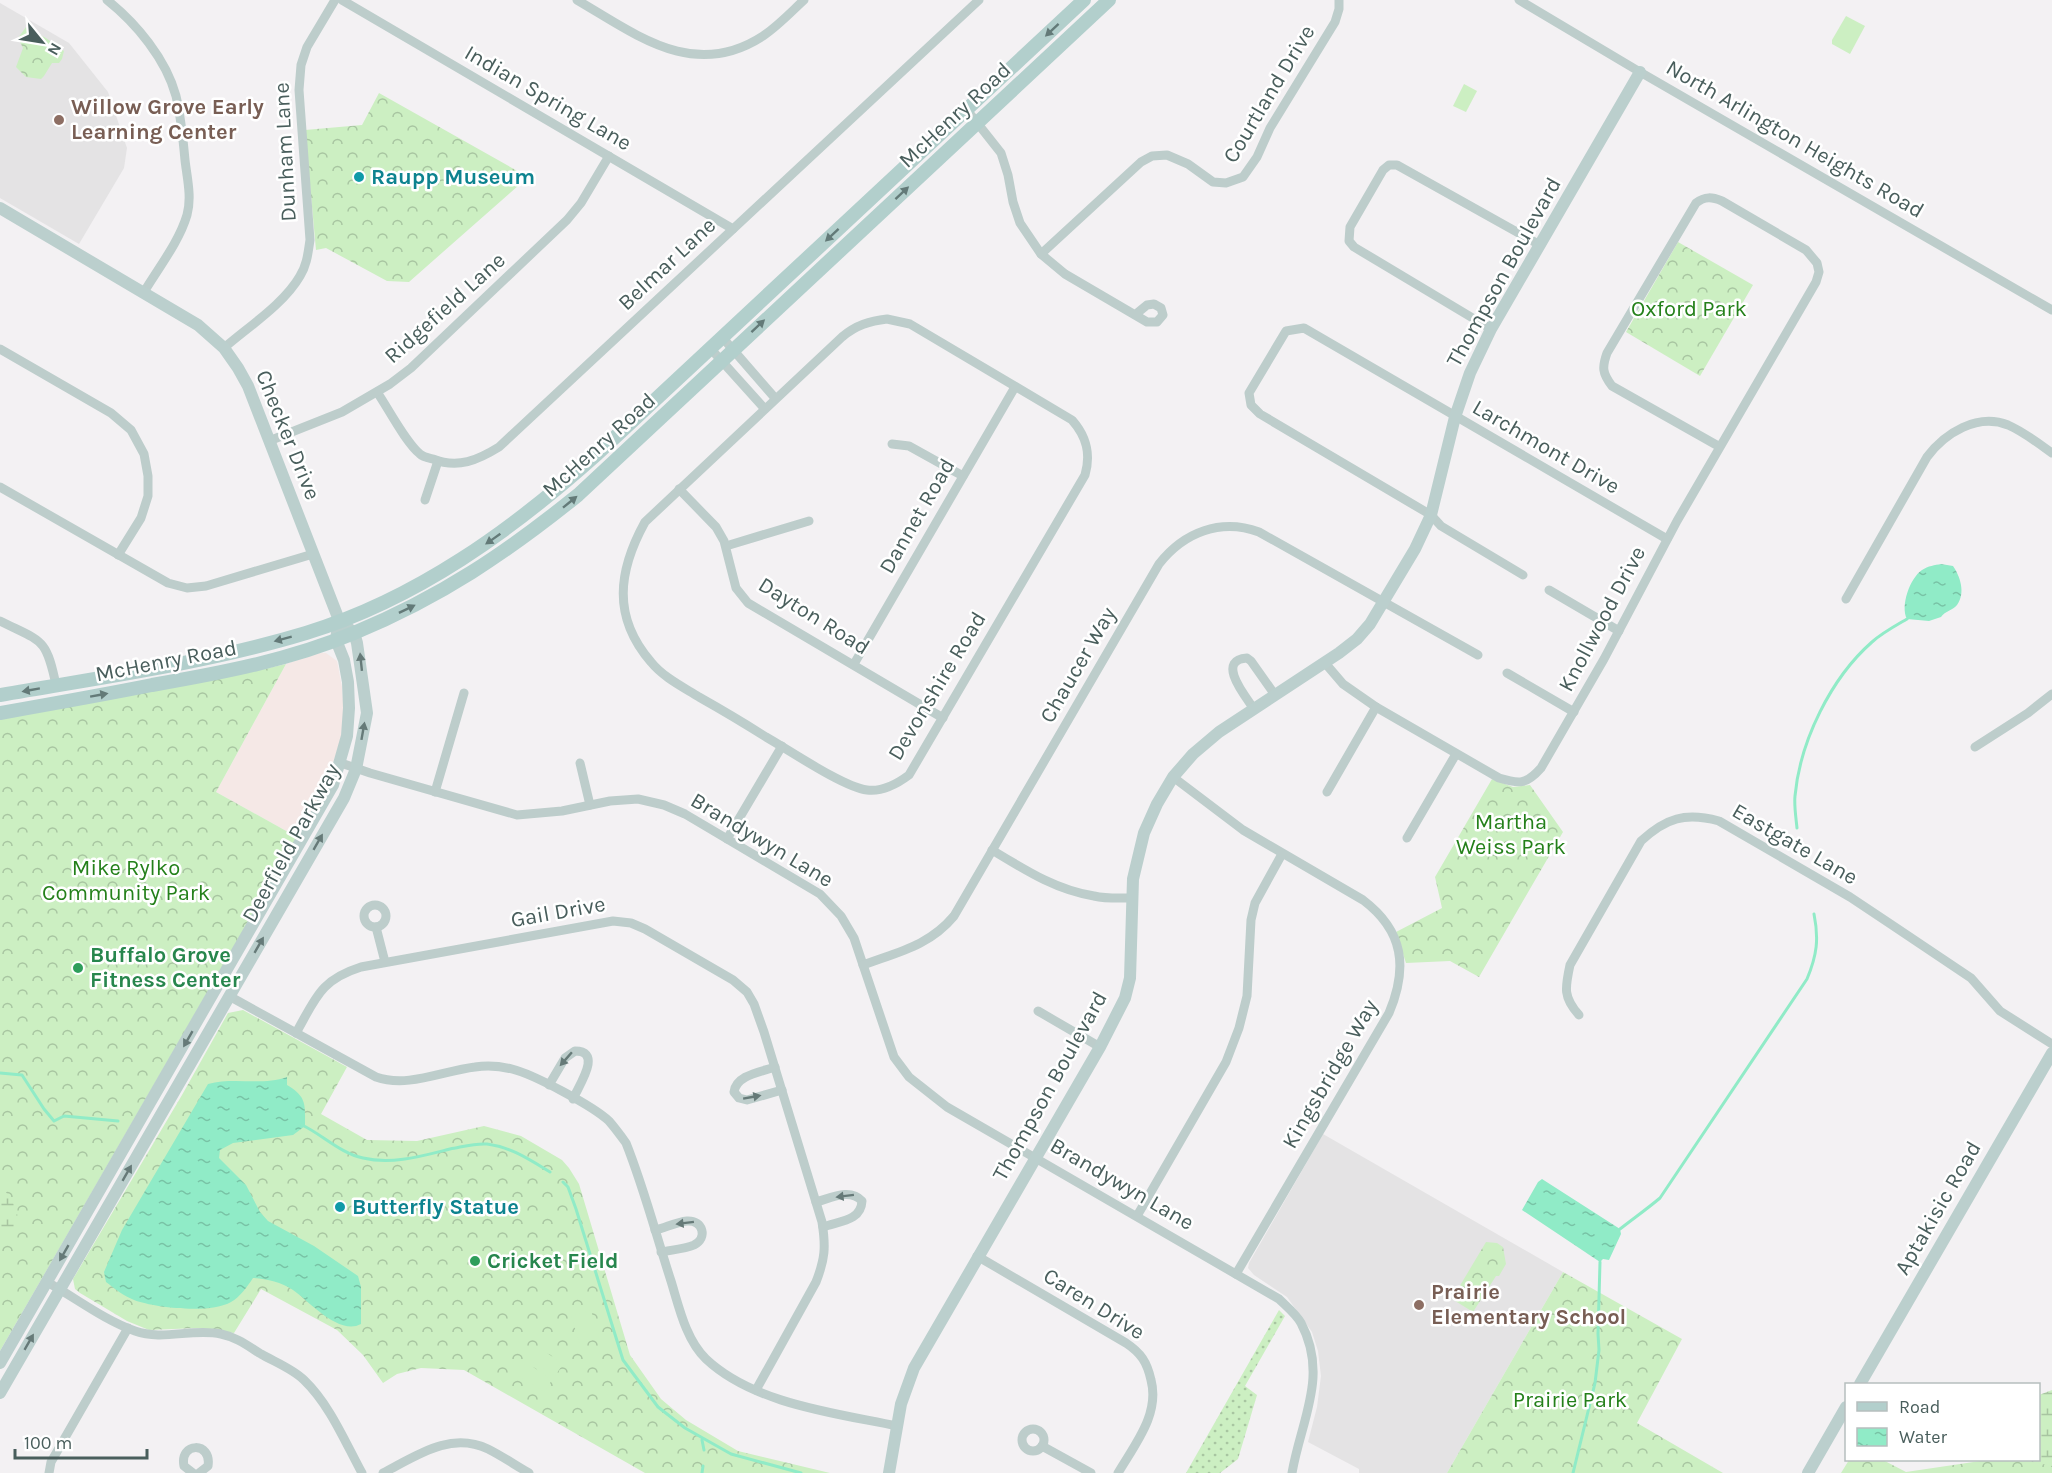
<svg xmlns="http://www.w3.org/2000/svg" width="2052" height="1473" font-family="Karla,sans-serif">
<defs>
<pattern id="grass-dots" width="8" height="8" patternUnits="userSpaceOnUse" patternTransform="scale(1.5)"><rect width="8" height="8" fill="#ccefc2"/><path d="M2 2h.1M6 6h.1" fill="none" stroke="#a8c5a1" stroke-width="1.8" stroke-linecap="round"/></pattern>
<pattern id="forest-crowns" width="20" height="18" patternUnits="userSpaceOnUse" patternTransform="scale(1.5)"><rect width="20" height="18" fill="#ccefc2"/><path d="M2 6a3 3 0 1 1 6 0M12 15a3 3 0 1 1 6 0" fill="none" stroke="#a8c5a1"/></pattern>
<pattern id="wetland-marsh" width="20" height="14" patternUnits="userSpaceOnUse" patternTransform="scale(1.5)"><rect width="20" height="14" fill="#ccefc2"/><path d="M1 5h8M5 5V1M11 12h8M15 12V8" fill="none" stroke="#a8c5a1"/></pattern>
<pattern id="water-ripples" width="26" height="14" patternUnits="userSpaceOnUse" patternTransform="scale(1.5)"><rect width="26" height="14" fill="#90ebc7"/><path d="M2 4q2-2 4 0t4 0M15 11q2-2 4 0t4 0" fill="none" stroke="#78c2a5"/></pattern>
</defs>
<rect width="100%" height="100%" fill="#f3f1f3"/>
<polygon fill="#f5e8e6" points="319,653 326,653 337,661 342,687 344,716 340,742 328,777 322,793 297,837 216,792 286,664"/>
<g fill="#e4e3e4">
<polygon points="0,3 69,43 108,92 127,148 124,168 79,244 0,198"/>
<polygon points="1323,1134 1563,1272 1447,1473 1359,1473 1359,1469 1308,1442 1317,1407 1321,1376 1318,1351 1312,1332 1287,1297 1254,1275 1248,1268 1249,1263"/>
</g>
<polygon fill="url(#grass-dots)" points="1279,1310 1285,1316 1245,1386 1257,1395 1238,1459 1220,1473 1186,1473"/>
<g fill="url(#forest-crowns)">
<polygon points="26,27 46,38 64,51 62,59 59,63 52,63 44,76 41,79 26,77 16,67 23,48 18,38"/>
<polygon points="379,93 528,177 409,282 387,281 326,248 316,250 305,130 362,125"/>
<polygon points="1678,242 1753,285 1700,376 1626,332"/>
<polygon points="286,664 216,792 297,837 0,1351 0,717 251,672"/>
<polygon points="1492,779 1513,787 1530,785 1563,832 1479,977 1450,961 1406,963 1396,932 1442,908 1435,877"/>
<polygon points="243,1010 347,1067 321,1114 367,1140 417,1141 484,1126 521,1136 562,1160 569,1168 579,1184 630,1355 661,1399 686,1420 738,1451 830,1473 645,1473 464,1370 421,1368 397,1374 383,1383 363,1355 337,1330 261,1289 234,1333 198,1328 149,1330 127,1321 80,1293 75,1289 73,1279 182,1095 228,1013"/>
<polygon points="1486,1242 1497,1243 1503,1247 1506,1264 1499,1276 1496,1276 1473,1312 1452,1299"/>
<polygon points="1563,1272 1682,1339 1637,1423 1723,1473 1447,1473"/>
<polygon points="2052,1449 2052,1473 1841,1473 1849,1460 1883,1460 1906,1472 1987,1460 2038,1460"/>
</g>
<g fill="url(#wetland-marsh)">
<polygon points="0,1183 17,1209 18,1231 0,1242"/>
<polygon points="2052,1390 2052,1466 2023,1460 2038,1460 2039,1395"/>
</g>
<g fill="#ccefc2">
<polygon points="1846,16 1865,26 1850,54 1832,44 1832,40"/>
<polygon points="1464,84 1477,91 1466,112 1453,106"/>
<polygon points="591,1310 599,1338 580,1344 571,1316"/>
<polygon points="537,1346 563,1364 555,1376 529,1359"/>
<polygon points="526,1362 552,1380 544,1392 518,1375"/>
</g>
<g fill="url(#water-ripples)">
<path d="M1941,564L1953,566C1960,576 1966,593 1957,605C1953,610 1945,611 1941,617L1929,621L1907,619C1900,606 1910,578 1922,570C1928,566 1935,565 1941,564Z"/>
<path d="M287,1077V1085C307,1097 305,1104 305,1126L293,1135L233,1143L220,1150L219,1158L246,1185L260,1212L268,1221L314,1246L358,1276L361,1287V1324C339,1336 309,1301 293,1290C281,1282 267,1279 253,1278C247,1287 240,1297 231,1302C211,1314 155,1308 134,1300C124,1296 115,1289 106,1282L104,1272L122,1230L208,1084C234,1077 262,1086 287,1077Z"/>
<polygon points="1542,1179 1620,1229 1621,1234 1609,1260 1603,1259 1600,1262 1522,1210 1538,1182"/>
</g>
<g fill="none" stroke-linecap="round" stroke-linejoin="round">
<g stroke="#90ebc7" stroke-width="3">
<path d="M1797,828C1796,818 1794,806 1795,796C1800,741 1831,678 1872,642C1882,633 1895,626 1907,619"/>
<polyline points="0,1073 22,1075 44,1109 54,1121 64,1116 118,1121"/>
<path d="M302,1125C323,1135 340,1153 363,1158C392,1165 422,1156 450,1149C462,1147 475,1143 487,1144C511,1147 530,1160 550,1172"/>
<polyline points="563,1182 568,1187 576,1209 623,1360 658,1407 685,1428 731,1454 801,1473"/>
<path d="M1620,1229C1634,1218 1647,1209 1660,1198L1807,979C1817,955 1819,939 1814,914"/>
<polyline points="702,1440 704,1450"/>
<polyline points="702,1473 703,1466"/>
<polyline points="1573,1473 1595,1383 1599,1350 1598,1334 1600,1262"/>
</g>
<g stroke="#bdcdcb" stroke-width="9">
<path d="M107,0C136,23 166,59 176,96C181,117 183,138 185,160C187,178 192,197 187,215C179,242 159,267 144,292"/>
<polyline points="342,0 733,229"/>
<path d="M577,0C637,35 694,81 763,36C778,26 791,12 804,0"/>
<polyline points="1519,0 1640,72 2052,310"/>
<polyline points="967,110 1001,153 1008,175 1013,202 1020,223 1041,254 1065,274 1147,322 1157,322 1163,315 1161,308 1154,304 1147,305 1136,314"/>
<polyline points="1041,254 1141,162 1152,156 1167,155 1188,164 1213,182 1226,183 1243,177 1257,157 1270,128 1335,22 1339,9 1339,0"/>
<path d="M887,319L910,324L1072,420C1087,437 1091,454 1085,475L909,775C897,784 883,792 867,790C843,787 789,750 766,737C744,723 722,710 699,697C683,687 663,677 651,662C612,617 618,571 645,522L842,337C856,325 870,321 887,319Z"/>
<polyline points="1491,329 1354,247 1349,241 1350,227 1383,170 1389,165 1397,165 1540,245"/>
<polyline points="722,337 775,398"/>
<path d="M224,348C248,327 284,304 300,276C307,265 308,253 310,240L299,90L301,65L307,47L335,0"/>
<polyline points="710,348 764,408"/>
<polyline points="0,349 111,413 131,430 144,454 148,476 148,496 141,518 118,555"/>
<path d="M377,392C388,408 406,443 420,454C423,457 429,458 433,459C458,469 478,460 499,447L979,0"/>
<polyline points="269,441 342,412 390,384 411,368 567,220 581,203 609,156"/>
<polyline points="892,444 909,446 963,476"/>
<polyline points="0,487 168,583 187,588 206,586 313,554"/>
<polyline points="679,489 716,527 724,541 736,588 748,603 943,718"/>
<polyline points="425,500 438,461"/>
<polyline points="726,546 809,521"/>
<polyline points="1523,575 1441,526 1431,515 1260,414 1251,405 1249,393 1286,331 1304,328 1667,539"/>
<polyline points="1549,590 1619,631"/>
<path d="M1846,599L1927,457C1945,433 1977,413 2008,425C2024,432 2038,443 2052,453"/>
<path d="M0,621C42,642 46,637 56,685"/>
<path d="M1325,663L1343,684L1376,707L1499,778C1519,784 1526,785 1541,768L1604,659L1677,521L1816,282L1819,272L1817,263L1806,250L1722,201C1712,197 1705,196 1696,203L1607,353C1602,367 1602,373 1612,386L1720,447"/>
<polyline points="854,664 1015,387"/>
<polyline points="1507,673 1574,712"/>
<path d="M1254,709C1246,697 1215,660 1247,658L1251,661L1275,695"/>
<polyline points="1975,747 2028,713 2052,694"/>
<path d="M341,763L370,773L517,815L562,811L610,801L638,799L664,805L685,814L820,894L841,916L854,938L894,1057L909,1077L947,1107L1279,1299C1286,1306 1296,1314 1301,1323C1329,1376 1301,1420 1292,1473"/>
<polyline points="580,763 590,805"/>
<path d="M1173,777L1243,830L1363,900C1404,931 1408,968 1389,1013L1236,1274"/>
<polyline points="435,792 464,693"/>
<polyline points="1327,792 1376,707"/>
<polyline points="1407,838 1456,754"/>
<polyline points="727,839 782,746"/>
<path d="M992,850C1025,870 1056,890 1094,896C1107,899 1120,898 1132,898"/>
<circle cx="375" cy="916" r="11"/>
<polyline points="376,927 385,962"/>
<path d="M863,965C898,952 929,946 954,916L1159,564C1184,532 1221,518 1259,532L1478,655"/>
<path d="M229,996L376,1077C408,1088 442,1071 475,1067C487,1065 500,1066 512,1069C533,1074 593,1106 609,1121C615,1128 621,1136 626,1143C644,1188 656,1235 671,1281C679,1307 686,1340 706,1359C754,1404 835,1413 897,1426"/>
<polyline points="1038,1011 1100,1047"/>
<path d="M1579,1015C1563,997 1565,988 1570,965L1641,841C1666,818 1685,812 1719,821L1850,897L1892,925L1971,978L2000,1011L2052,1044"/>
<path d="M296,1033C316,998 320,980 361,967L613,921L631,923L645,929L733,980L747,992L754,1004L764,1032L822,1222C826,1247 825,1259 816,1282L756,1390"/>
<path d="M775,1067C761,1072 736,1075 734,1092L739,1098L747,1100L782,1090"/>
<path d="M549,1085L565,1058L575,1051C603,1051 579,1085 573,1099"/>
<path d="M816,1202C831,1198 850,1188 862,1201C861,1221 840,1221 823,1227"/>
<polyline points="1137,1216 1226,1062 1239,1028 1247,996 1251,920 1255,903 1282,854"/>
<path d="M655,1230C665,1228 676,1222 687,1221C703,1220 708,1238 694,1245C685,1249 671,1250 661,1252"/>
<path d="M977,1256L1126,1343C1141,1353 1147,1362 1151,1380C1160,1414 1135,1444 1118,1473"/>
<path d="M47,1282C76,1298 104,1320 135,1331C163,1341 192,1328 221,1334C236,1337 248,1346 261,1354C275,1362 293,1369 304,1380C330,1405 345,1442 362,1473"/>
<circle cx="1033" cy="1440" r="11"/>
<polyline points="1042,1446 1091,1473"/>
<polyline points="49,1473 51,1462 128,1328"/>
<path d="M193,1473L184,1466C179,1442 212,1441 208,1466L199,1473"/>
<path d="M383,1473C416,1456 450,1431 488,1449C502,1456 515,1465 529,1473"/>
</g>
<g stroke="#bbcfcd" stroke-width="12">
<polyline points="0,208 198,325 224,348 238,368 248,386 339,620 354,633 357,643 367,713 356,769 344,798 0,1393"/>
<polyline points="0,1363 333,785 347,736 349,708 348,682 344,660 336,640 339,620"/>
<polyline points="1860,1384 2052,1053"/>
<polyline points="889,1473 901,1404 914,1368 1100,1047 1125,998 1130,978 1133,879 1144,833 1157,804 1173,777 1193,754 1219,732 1339,653 1357,639 1370,624 1415,549 1431,515 1455,417 1470,373 1491,329 1640,72"/>
<polyline points="1808,1473 1846,1407"/>
</g>
<g stroke="#b2cfcc" stroke-width="14">
<path d="M0,695C102,677 207,663 306,633C417,599 512,530 597,454L1084,0"/>
<path d="M0,713C51,704 102,695 152,685C221,673 290,660 354,633C441,597 506,553 578,495L1109,0"/>
</g>
</g>
<defs><path id="oneway-solid" d="M-6-.8H1V-3.2L6.5 0L1 3.2V.8H-6Z" transform="scale(1.5)"/></defs>
<g fill="#637a78">
<use href="#oneway-solid" transform="translate(1052 30) rotate(137)"/>
<use href="#oneway-solid" transform="translate(902 193) rotate(-43)"/>
<use href="#oneway-solid" transform="translate(832 235) rotate(137)"/>
<use href="#oneway-solid" transform="translate(758 326) rotate(-43)"/>
<use href="#oneway-solid" transform="translate(570 502) rotate(-39)"/>
<use href="#oneway-solid" transform="translate(493 539) rotate(145)"/>
<use href="#oneway-solid" transform="translate(407 609) rotate(-26)"/>
<use href="#oneway-solid" transform="translate(283 639) rotate(165)"/>
<use href="#oneway-solid" transform="translate(31 690) rotate(170)"/>
<use href="#oneway-solid" transform="translate(99 695) rotate(-10)"/>
</g>
<g fill="#667a78">
<use href="#oneway-solid" transform="translate(361 662) rotate(-96)"/>
<use href="#oneway-solid" transform="translate(363 731) rotate(-80)"/>
<use href="#oneway-solid" transform="translate(318 842) rotate(-60)"/>
<use href="#oneway-solid" transform="translate(259 945) rotate(-60)"/>
<use href="#oneway-solid" transform="translate(188 1039) rotate(120)"/>
<use href="#oneway-solid" transform="translate(566 1059) rotate(131)"/>
<use href="#oneway-solid" transform="translate(752 1097) rotate(-10)"/>
<use href="#oneway-solid" transform="translate(127 1173) rotate(-60)"/>
<use href="#oneway-solid" transform="translate(845 1196) rotate(173)"/>
<use href="#oneway-solid" transform="translate(685 1223) rotate(173)"/>
<use href="#oneway-solid" transform="translate(64 1253) rotate(120)"/>
<use href="#oneway-solid" transform="translate(29 1342) rotate(-60)"/>
</g>
<g fill="#8d6e63" stroke="#fff" stroke-width="2">
<circle cx="59" cy="120" r="6"/>
<circle cx="1419" cy="1305" r="6"/>
</g>
<g fill="#0f9aa8" stroke="#fff" stroke-width="2">
<circle cx="359" cy="177" r="6"/>
<circle cx="340" cy="1207" r="6"/>
</g>
<g fill="#2e9e5b" stroke="#fff" stroke-width="2">
<circle cx="78" cy="968" r="6"/>
<circle cx="475" cy="1261" r="6"/>
</g>
<g text-anchor="middle" dominant-baseline="central" stroke-width="5" stroke-linejoin="round" paint-order="stroke">
<g font-size="22" fill="#495e5c" stroke="#fff">
<text transform="translate(1269 94) rotate(-59)">Courtland Drive</text>
<text transform="translate(548 98) rotate(30)">Indian Spring Lane</text>
<text transform="translate(955 115) rotate(-43)">McHenry Road</text>
<text transform="translate(1795 139) rotate(30)">North Arlington Heights Road</text>
<text transform="translate(285 152) rotate(-93)">Dunham Lane</text>
<text transform="translate(667 264) rotate(-43)">Belmar Lane</text>
<text transform="translate(1504 272) rotate(-61)">Thompson Boulevard</text>
<text transform="translate(445 308) rotate(-42)">Ridgefield Lane</text>
<text transform="translate(288 435) rotate(68)">Checker Drive</text>
<text transform="translate(599 445) rotate(-42)">McHenry Road</text>
<text transform="translate(1546 447) rotate(30)">Larchmont Drive</text>
<text transform="translate(917 516) rotate(-60)">Dannet Road</text>
<text transform="translate(814 616) rotate(32)">Dayton Road</text>
<text transform="translate(1602 619) rotate(-62)">Knollwood Drive</text>
<text transform="translate(166 661) rotate(-11)">McHenry Road</text>
<text transform="translate(1078 665) rotate(-60)">Chaucer Way</text>
<text transform="translate(937 686) rotate(-59)">Devonshire Road</text>
<text transform="translate(762 840) rotate(31)">Brandywyn Lane</text>
<text transform="translate(291 843) rotate(-61)">Deerfield Parkway</text>
<text transform="translate(1795 844) rotate(30)">Eastgate Lane</text>
<text transform="translate(558 912) rotate(-10)">Gail Drive</text>
<text transform="translate(1330 1074) rotate(-60)">Kingsbridge Way</text>
<text transform="translate(1050 1086) rotate(-61)">Thompson Boulevard</text>
<text transform="translate(1122 1184) rotate(30)">Brandywyn Lane</text>
<text transform="translate(1938 1208) rotate(-60)">Aptakisic Road</text>
<text transform="translate(1094 1304) rotate(32)">Caren Drive</text>
</g>
<g font-size="22" font-weight="bold" fill="#785e54" stroke="#fff" text-anchor="start">
<text x="71" y="107">Willow Grove Early<tspan x="71" dy="25">Learning Center</tspan></text>
<text x="1431" y="1292">Prairie<tspan x="1431" dy="25">Elementary School</tspan></text>
</g>
<g font-size="22" font-weight="bold" fill="#0d838f" stroke="#fff" text-anchor="start">
<text x="371" y="177">Raupp Museum</text>
<text x="352" y="1207">Butterfly Statue</text>
</g>
<g font-size="22" fill="#24801a" stroke="#fff">
<text x="1689" y="309">Oxford Park</text>
<text x="1511" y="822">Martha<tspan x="1511" dy="25">Weiss Park</tspan></text>
<text x="126" y="868">Mike Rylko<tspan x="126" dy="25">Community Park</tspan></text>
<text x="1570" y="1400">Prairie Park</text>
</g>
<g font-size="22" font-weight="bold" fill="#27864d" stroke="#fff" text-anchor="start">
<text x="90" y="955">Buffalo Grove<tspan x="90" dy="25">Fitness Center</tspan></text>
<text x="487" y="1261">Cricket Field</text>
</g>
</g>
<rect x="1845" y="1383" width="195" height="78" fill="#ffffff" stroke="#b6bfbe" stroke-width="1.5"/>
<rect x="1857" y="1402" width="30" height="9" fill="#b2cfcc" stroke="#b6bfbe" stroke-width="1.5"/>
<text x="1899" y="1413" font-size="18" fill="#495e5c">Road</text>
<rect x="1857" y="1428" width="30" height="18" fill="url(#water-ripples)" stroke="#b6bfbe" stroke-width="1.5"/>
<text x="1899" y="1443" font-size="18" fill="#495e5c">Water</text>
<g transform="translate(42 42) rotate(120)" stroke="#ffffff" stroke-width="4.5" paint-order="stroke">
<path d="M0-4.5L10 22L0 15L-10 22Z" fill="#495e5c"/>
<text y="-9" font-size="16" font-weight="bold" text-anchor="middle" fill="#495e5c">N</text>
</g>
<path d="M15 1449v9h132v-9" fill="none" stroke="#495e5c" stroke-width="3"/>
<text x="24" y="1449" font-size="18" fill="#495e5c" stroke="#ffffff" stroke-width="4.5" paint-order="stroke">100 m</text>
</svg>
